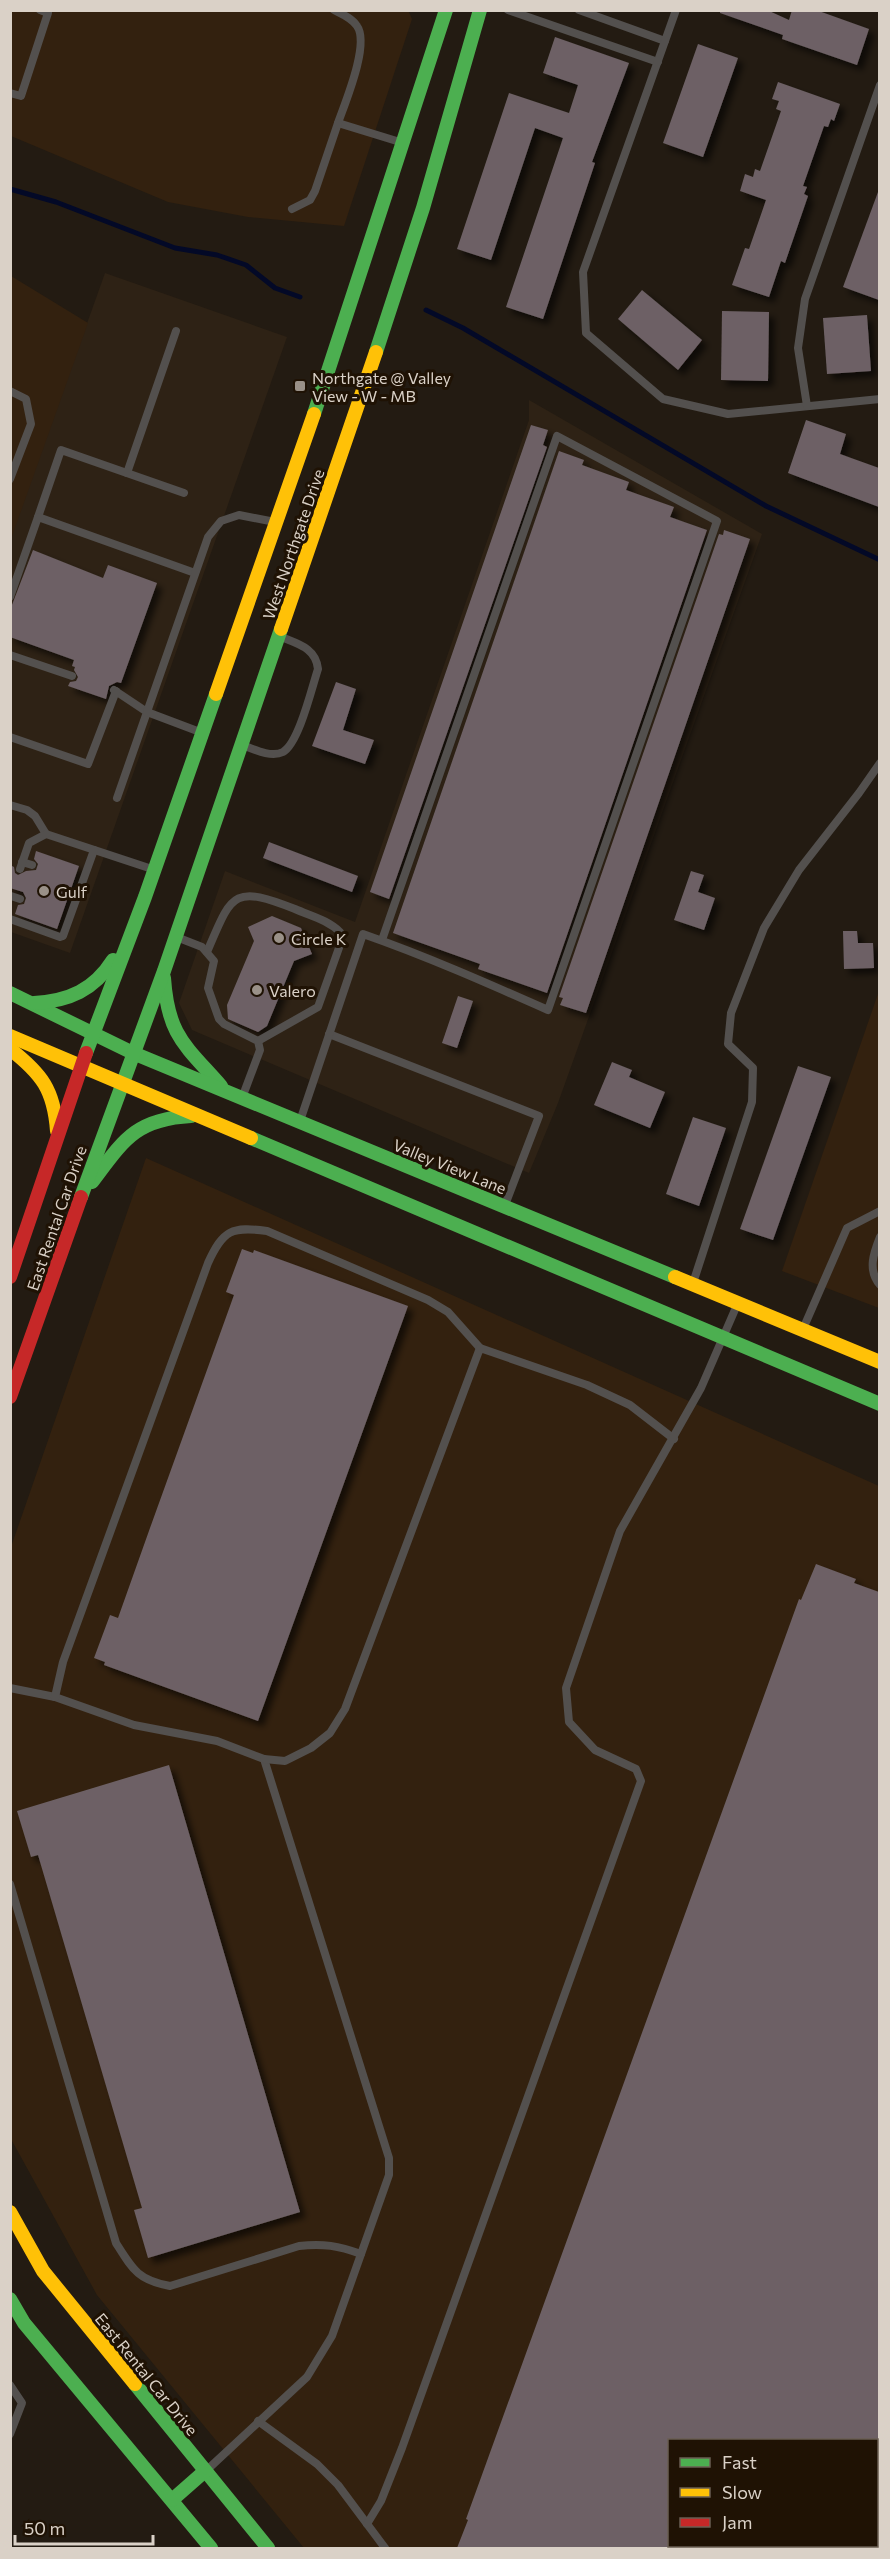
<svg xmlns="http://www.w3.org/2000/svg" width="890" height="2559" font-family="Commissioner,sans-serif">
<defs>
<filter id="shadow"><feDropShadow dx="5.5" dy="5.5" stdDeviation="3" flood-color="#0009"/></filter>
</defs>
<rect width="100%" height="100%" fill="#231b12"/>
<g fill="#2e2215">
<polygon points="105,273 287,337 70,953 11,932 10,539"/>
<polygon points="529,400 762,534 558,1103 529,1173 192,1030 179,1003 225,871 355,922 529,420"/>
</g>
<g fill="#33210f" fill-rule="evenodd">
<polygon points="408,10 412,19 344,226 248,217 168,202 11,136 10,11"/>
<polygon points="11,276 88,323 11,539"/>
<polygon points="879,991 879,1308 782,1271"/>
<path d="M146,1158L879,1486V2548H304L97,2295L11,2139V1547ZM670,2440H876V2546H670Z"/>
</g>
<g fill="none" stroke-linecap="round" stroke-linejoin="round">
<g stroke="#030927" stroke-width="5">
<polyline points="10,189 56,202 175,248 217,255 246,265 275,288 300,297"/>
<polyline points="426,310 463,328 766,506 880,560"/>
</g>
</g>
<g fill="#6d6165" filter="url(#shadow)">
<polygon points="720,10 767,10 789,20 792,10 816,10 869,29 857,65 782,39 783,35 720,13"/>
<polygon points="555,37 629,63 592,162 595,163 543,319 506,307 563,138 535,128 491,260 457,249 509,93 569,113 578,85 543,73"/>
<polygon points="698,44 738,58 703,157 663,143"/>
<polygon points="778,82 840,104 834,121 831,119 828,127 824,126 803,186 807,187 804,194 808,196 785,263 781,261 769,297 732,285 745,248 749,249 766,200 740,191 745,174 753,177 755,169 760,171 781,111 776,109 779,101 772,99"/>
<polygon points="878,192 879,193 879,300 843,287"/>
<polygon points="642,290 702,340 678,370 618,319"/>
<polygon points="722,311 769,312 768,381 721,380"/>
<polygon points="867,315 871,371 827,374 823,318"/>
<polygon points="806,420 846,434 840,454 879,468 879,507 788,473"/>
<polygon points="531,425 548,430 543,445 547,447 389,899 370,892"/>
<polygon points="559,451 584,460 582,465 629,482 626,490 674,507 670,517 707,530 547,993 478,969 480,964 393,933"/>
<polygon points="724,530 750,539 586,1013 560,1005 563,998 559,997 719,534 723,535"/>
<polygon points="33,550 103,578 108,565 157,583 121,683 117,682 109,686 106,699 68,686 70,682 76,681 78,677 74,670 75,667 72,666 74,660 10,637 10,610"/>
<polygon points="336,682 356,689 343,730 374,740 365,764 312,746"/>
<polygon points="269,842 358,876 352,892 263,858"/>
<polygon points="36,851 79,866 57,929 15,914 18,905 24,904 26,898 23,892 10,888 10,865 14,867 15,873 18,875 26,871 36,870 38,864 34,859"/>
<polygon points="691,871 704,875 698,892 715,898 704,930 674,920"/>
<polygon points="272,916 301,928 312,954 294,961 267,1026 258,1032 228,1019 227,1005 254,941 248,927"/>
<polygon points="843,931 857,931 858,943 873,943 874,968 844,969"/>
<polygon points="458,996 473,1001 457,1048 442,1043"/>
<polygon points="612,1062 632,1070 629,1077 665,1092 650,1128 594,1105"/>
<polygon points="798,1066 831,1077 773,1240 740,1229"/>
<polygon points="693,1117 726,1128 699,1206 666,1194"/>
<polygon points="242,1249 253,1253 254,1250 408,1306 258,1721 104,1665 105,1662 94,1658 110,1615 118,1618 150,1528 234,1295 226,1292"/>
<polygon points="816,1564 856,1579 854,1583 879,1592 879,2440 669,2440 669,2548 457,2548 468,2520 466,2519 799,1599 801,1600"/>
<polygon points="169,1765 300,2212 148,2258 134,2210 142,2208 38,1855 31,1857 17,1811"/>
</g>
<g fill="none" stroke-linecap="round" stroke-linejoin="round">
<g stroke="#53504e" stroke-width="8">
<path d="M334,10C342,14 352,18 357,26C370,44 345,103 338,123L400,142"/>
<polyline points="508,10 658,62"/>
<polyline points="579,10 665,41"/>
<polyline points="676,10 583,272 586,333 663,399 728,414 880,399"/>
<polyline points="10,93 21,96 48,13 40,10"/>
<polyline points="292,209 310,200 315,191 338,123"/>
<polyline points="10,391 26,399 31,424 10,479"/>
<polyline points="807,406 798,348 805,299 880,85"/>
<polyline points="127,473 176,331"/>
<polyline points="38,517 61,450 184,493"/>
<polyline points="10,597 38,517 195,573"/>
<polyline points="10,655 72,676"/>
<polyline points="114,690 147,712 117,798"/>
<polyline points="200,732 147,712 208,537 221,521 239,515 275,522"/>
<polyline points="10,737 88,764 116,691"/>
<path d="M242,745C253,749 271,758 283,752C299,743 312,687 318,669C316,648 298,644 281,637"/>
<polyline points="10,805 27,810 35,816 46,834 152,869"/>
<polyline points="22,862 32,865"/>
<polyline points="20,869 29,843 46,834"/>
<polyline points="11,896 20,899"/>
<polyline points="10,919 60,937 63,936 94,850"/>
<polyline points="179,938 202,947 214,961 208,988 219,1019 224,1024 258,1041 260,1050 242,1098"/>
<path d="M207,952C232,894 232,884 295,909C311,916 328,920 340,932V945L318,1007L258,1041"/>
<polyline points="329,1034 539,1116 505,1205"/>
<path d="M300,1121L363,934C426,956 487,983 548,1010L717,521L557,436L382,940"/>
<path d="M880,1237C874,1252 867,1270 880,1285"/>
<polyline points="693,1283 752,1102 753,1068 728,1044 731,1013 764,928 799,870 859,793 880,763"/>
<polyline points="803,1329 847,1228 880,1211"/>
<polyline points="10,1688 55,1697 134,1725 217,1741 264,1759 389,2158 389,2175 332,2336 307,2377 208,2469"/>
<path d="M55,1697L63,1662L208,1263C223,1230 232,1226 267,1231L428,1300L448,1312L480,1348"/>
<polyline points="264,1759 285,1761 311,1748 330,1733 345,1709 480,1348 587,1385 630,1405 674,1439"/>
<path d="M10,1884L116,2243C133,2270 138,2280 170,2286L299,2246C323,2243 339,2246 361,2254"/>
<polyline points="10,2385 22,2403 10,2434"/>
<polyline points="258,2421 317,2464 338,2485 385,2548"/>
<polyline points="367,2524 381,2501 402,2448 641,1781 636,1769 595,1750 569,1722 566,1688 620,1531 701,1388 737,1305"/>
</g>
<g stroke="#4caf50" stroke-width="14">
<polyline points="376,352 423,208 480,10"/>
<polyline points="314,414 446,10"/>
<path d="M164,978C168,1036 185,1045 221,1086"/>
<polyline points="10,993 133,1053 675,1277"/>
<path d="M34,1003C69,1001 94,990 113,960"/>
<polyline points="86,1053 145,897 216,694"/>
<polyline points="251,1138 880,1404"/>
<path d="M92,1182C123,1141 135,1119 191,1116"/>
<polyline points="81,1197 164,971 281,629"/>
<polyline points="10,2299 24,2323 211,2548"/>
<polyline points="135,2384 268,2548"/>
<polyline points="172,2500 205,2471"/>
</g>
<g stroke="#ffc107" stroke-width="14">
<polyline points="281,629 376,352"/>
<polyline points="216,694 314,414"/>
<polyline points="10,1036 251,1138"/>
<path d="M10,1049C42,1074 54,1090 57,1131"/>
<polyline points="675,1277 880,1362"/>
<polyline points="10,2212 43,2271 135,2384"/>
</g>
<g stroke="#c62828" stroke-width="14">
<polyline points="10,1277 86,1053"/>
<polyline points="10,1397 81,1197"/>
</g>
</g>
<g fill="#9a9188" stroke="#1f1204" stroke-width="2">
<rect x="294" y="380" width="12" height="12" rx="3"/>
<circle cx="44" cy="891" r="6"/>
<circle cx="279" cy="938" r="6"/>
<circle cx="257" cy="990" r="6"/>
</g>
<g text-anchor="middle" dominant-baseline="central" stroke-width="6" stroke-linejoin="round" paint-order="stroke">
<g font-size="16" fill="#dad1c7" stroke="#1f1204" text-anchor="start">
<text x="312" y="377">Northgate @ Valley<tspan x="312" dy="18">View - W - MB</tspan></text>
<text x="56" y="891">Gulf</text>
<text x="291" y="938">Circle K</text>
<text x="269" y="990">Valero</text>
</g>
<g font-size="16" fill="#dad1c7" stroke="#1f1204">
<text transform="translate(293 544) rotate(-71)">West Northgate Drive</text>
<text transform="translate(450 1166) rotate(22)">Valley View Lane</text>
<text transform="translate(56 1218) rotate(-71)">East Rental Car Drive</text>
<text transform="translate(147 2374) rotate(51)">East Rental Car Drive</text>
</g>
</g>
<rect width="890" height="2559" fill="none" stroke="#dad1c7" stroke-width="24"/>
<rect x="668" y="2439" width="210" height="108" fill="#1f1204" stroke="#6a5e52" stroke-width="1.5"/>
<rect x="680" y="2458" width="30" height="9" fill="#4caf50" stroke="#6a5e52" stroke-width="1.5"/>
<text x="722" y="2469" font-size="18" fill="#dad1c7">Fast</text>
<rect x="680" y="2488" width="30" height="9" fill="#ffc107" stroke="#6a5e52" stroke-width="1.5"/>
<text x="722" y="2499" font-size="18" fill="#dad1c7">Slow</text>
<rect x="680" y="2518" width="30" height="9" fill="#c62828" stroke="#6a5e52" stroke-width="1.5"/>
<text x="722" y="2529" font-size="18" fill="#dad1c7">Jam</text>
<path d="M15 2535v9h138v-9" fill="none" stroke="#dad1c7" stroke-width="3"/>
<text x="24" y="2535" font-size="18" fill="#dad1c7" stroke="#1f1204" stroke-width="4.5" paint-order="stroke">50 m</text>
</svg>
